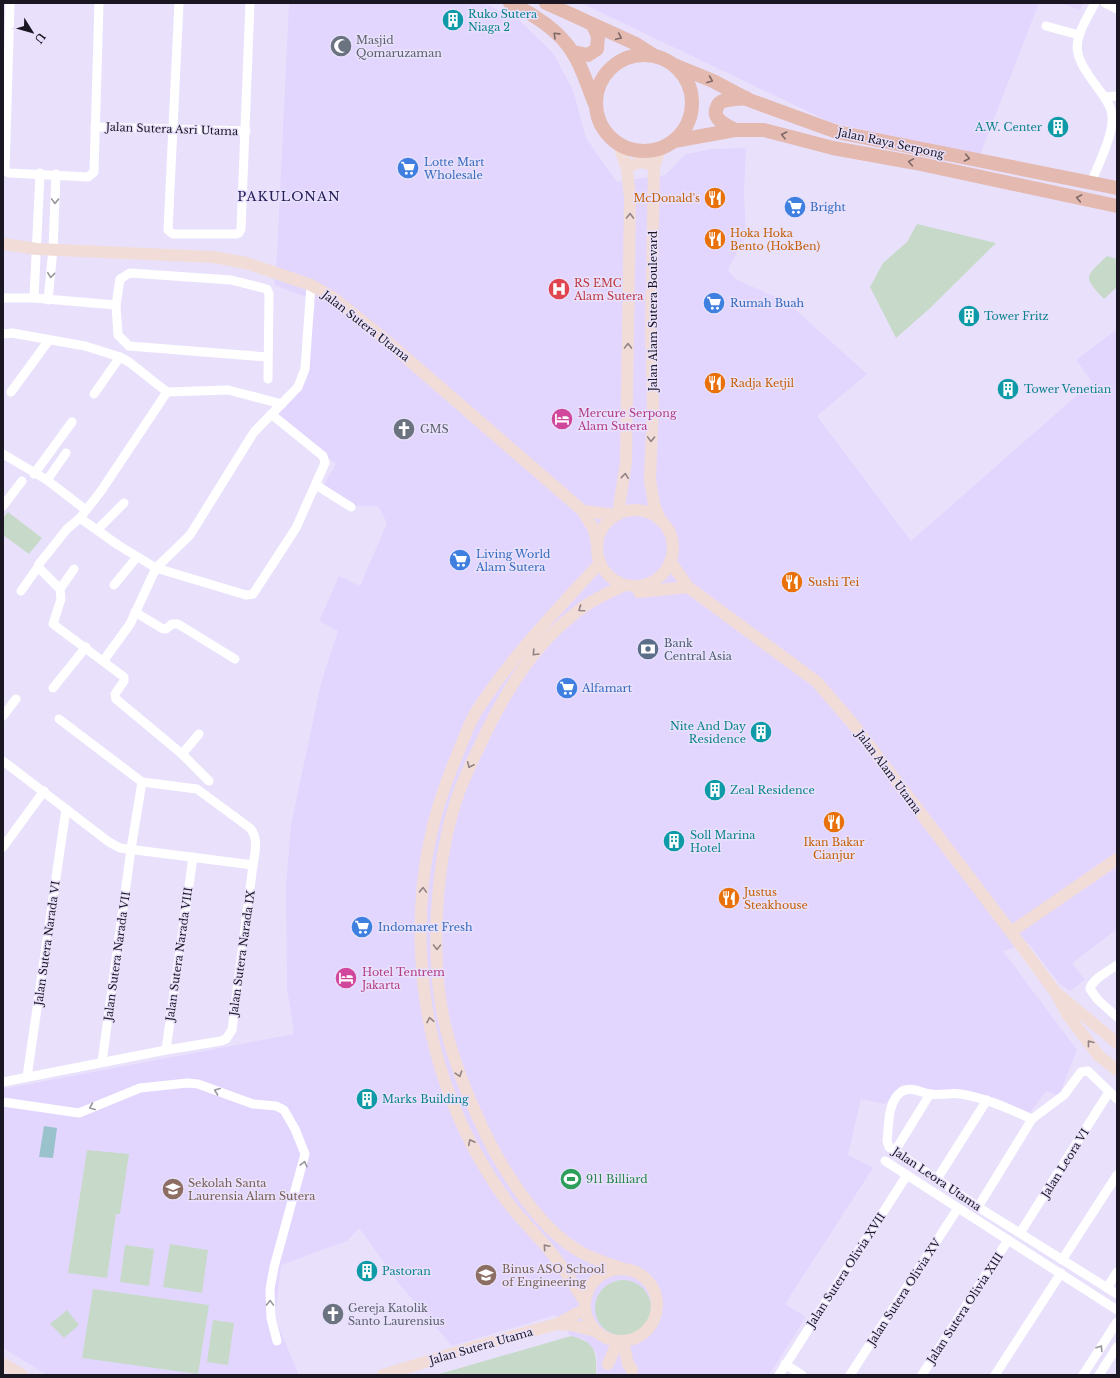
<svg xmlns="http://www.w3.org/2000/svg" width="1120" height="1378" font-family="'Libre Baskerville',serif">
<rect width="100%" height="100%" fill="#e9e1fc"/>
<g fill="#e2d6fe">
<polygon points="289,3 484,3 519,20 553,53 573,90 586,138 617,182 665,175 686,154 711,149 746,148 744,192 746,238 732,261 728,270 735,279 787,302 867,374 817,416 911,541 1092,382 1076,360 1117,329 1117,929 1072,963 1085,980 1070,991 1059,983 1029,944 1003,951 1077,1050 1059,1096 1046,1091 1030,1113 997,1098 945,1091 939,1096 902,1084 885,1104 861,1099 848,1155 873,1168 785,1304 806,1317 769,1375 597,1375 597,1354 584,1339 571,1336 555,1315 452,1346 400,1285 359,1228 347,1241 281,1265 275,1318 299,1375 47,1375 3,1348 3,1089 294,1034 287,987 286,885 291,825 321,683 338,631 319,621 339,576 360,586 387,523 378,506 355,506 323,486 336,464 277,416 295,397 307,377 311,330 315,304 309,298 274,285 277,256"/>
<polygon points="581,3 1039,3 980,155 832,123"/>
<polygon points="1061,3 1084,3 1080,10"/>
</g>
<g fill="#c7dac9">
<polygon points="917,224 996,243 928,310 896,338 870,287 883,263 907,242"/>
<path d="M1107,256L1117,259V287L1104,299C1082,276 1085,277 1107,256Z"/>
<polygon points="8,512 42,538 29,554 3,535 3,518"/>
<polygon points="87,1150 129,1154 120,1214 116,1214 107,1278 68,1273"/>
<polygon points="170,1244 208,1250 202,1293 163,1287"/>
<polygon points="125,1245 154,1249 149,1286 120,1282"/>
<circle cx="623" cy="1308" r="28"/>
<polygon points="93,1289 209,1305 198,1374 82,1358"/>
<polygon points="67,1310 79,1325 64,1338 50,1324"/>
<polygon points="213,1320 234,1323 228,1365 207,1362"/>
<path d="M571,1336C596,1342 597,1352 596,1375H436Z"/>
</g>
<polygon fill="#99c2cd" points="44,1126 57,1128 53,1158 39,1157"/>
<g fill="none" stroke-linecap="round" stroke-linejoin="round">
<g stroke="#fff" stroke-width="9">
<polyline points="10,3 5,171 9,173 88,177 94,172 99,3"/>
<polyline points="179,3 168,230 173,234 236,234 239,233 241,229 250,3"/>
<polyline points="1105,3 1117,9"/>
<polyline points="1046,26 1079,35"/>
<polyline points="1105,97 1117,96"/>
<polyline points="95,127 246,131"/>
<path d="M1091,183C1098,165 1114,134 1112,116C1112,107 1105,98 1100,91C1070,51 1071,46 1095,3"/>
<polyline points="3,298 34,298 116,305"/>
<polyline points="34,298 40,173"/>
<polyline points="48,300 53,249 56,174"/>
<polyline points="3,334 12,333 85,346 120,357"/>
<polyline points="267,357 129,346 118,335 116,305 120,279 130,273 231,280 267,289 269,294 268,379"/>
<polyline points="11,392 49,340"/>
<polyline points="94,394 120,357 129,362 167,392"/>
<polyline points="3,454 47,480 86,510"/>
<polyline points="34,474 72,422"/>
<polyline points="47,480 66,453"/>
<polyline points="316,485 351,507"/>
<polyline points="3,506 22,481"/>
<polyline points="80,518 118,545 156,568 190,535 254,432 298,387 305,369 311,285"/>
<polyline points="97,530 124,503"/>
<polyline points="114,585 137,557"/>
<polyline points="60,589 74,569"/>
<polyline points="21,591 38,567"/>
<polyline points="135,612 163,629 166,629 172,624 178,624 235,659"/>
<polyline points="104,660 130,624 156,568 246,595 253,594 296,528 325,463 323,456 271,414"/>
<polyline points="53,688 86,647"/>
<polyline points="3,716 16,699"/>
<polyline points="182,754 199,734"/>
<polyline points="3,761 109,842 120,848 253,865"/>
<polyline points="209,781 182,754 116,699 115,694 124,681 124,677 53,624 61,599 60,589 38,567 39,564 67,529 80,518 101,491 167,392 228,390 282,404"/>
<polyline points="3,847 44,791"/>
<path d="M1117,965C1109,971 1092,979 1090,989L1098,1000L1117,1017"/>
<polyline points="166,1050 193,857"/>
<polyline points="102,1062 131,849 142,782"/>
<polyline points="27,1077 66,809"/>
<path d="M3,1082L166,1050L221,1041L226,1039L232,1030L253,865C255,852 259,839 250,828L197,789L142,782L59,719"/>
<path d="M1117,1099L1088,1071L1081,1072L1064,1095L1032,1119C1009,1109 986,1098 961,1094C951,1092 940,1096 930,1094C920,1093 911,1085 901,1092C887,1102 889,1127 887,1141L889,1147L895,1151L978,1207L1117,1294"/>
<polyline points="3,1102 79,1113 140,1088 187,1083 198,1084 253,1104 276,1106 284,1110 295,1129 305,1154 274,1267 270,1289 271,1318 277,1341"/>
<polyline points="895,1151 930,1094"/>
<polyline points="885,1161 1117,1310"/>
<polyline points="937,1179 987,1100"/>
<polyline points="978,1207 1032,1119"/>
<polyline points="1020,1233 1109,1092"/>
<polyline points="1062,1260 1117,1175"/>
<polyline points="1107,1288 1117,1272"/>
<polyline points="785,1364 802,1375"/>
<polyline points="779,1375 907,1175"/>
<polyline points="850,1375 958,1208"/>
<polyline points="922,1375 1008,1240"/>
<polyline points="995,1375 1061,1273"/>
<polyline points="1083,1375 1117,1322"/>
<polyline points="1099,1375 1117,1347"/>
</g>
<g stroke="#f2dcd7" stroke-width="12">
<path d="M627,169C636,161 643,160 654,167"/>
<polyline points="3,244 37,249 213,257 246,263 311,285 332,297 382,337 583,511 594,530 597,545"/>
<circle cx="635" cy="548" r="38"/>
<polyline points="583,511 616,515"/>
<polyline points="618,514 626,462 630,198 627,169 619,145"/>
<polyline points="660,520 654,504 650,480 653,406 651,330 654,167 660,149"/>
<polyline points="670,561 688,587 817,682 853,724 1011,932 1056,993 1067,1014 1099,1056 1117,1070"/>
<polyline points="639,592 688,587"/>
<polyline points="1011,932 1117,859"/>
<polyline points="1059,995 1117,1043"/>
<path d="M624,1269C606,1263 586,1257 571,1246C533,1220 497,1161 479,1120C461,1081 446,1041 440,998C432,939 437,861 455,804C461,784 470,766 479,747C503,695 532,646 578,611C592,600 609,592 625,585"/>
<circle cx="621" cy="1305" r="36"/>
<path d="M585,1302C576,1288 567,1273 557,1260C544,1242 527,1226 513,1209C500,1193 484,1167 474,1149C411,1030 402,882 456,758C462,743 468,726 476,712C511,657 556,611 600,563"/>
<polyline points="558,1324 571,1325 595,1331"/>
<polyline points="3,1364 22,1375"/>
<polyline points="608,1364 614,1350 619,1347 625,1350 628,1364 632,1370"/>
<polyline points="383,1375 471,1348 557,1324 585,1309"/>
</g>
<g stroke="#e4b9af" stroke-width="14">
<path d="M510,3C532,13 560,31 573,53C583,68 588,88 595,104"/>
<polyline points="546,3 634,43 653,55"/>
<polyline points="573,52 588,55 597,49 598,36 593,25"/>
<circle cx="644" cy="103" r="48"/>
<polyline points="674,65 713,81 749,100 837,132 1117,188"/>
<path d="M735,130C726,125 711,119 717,107C718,104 720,102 723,101C730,99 739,99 746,98"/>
<polyline points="674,141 735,130 764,130 833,148 916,163 1117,206"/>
</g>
</g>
<defs><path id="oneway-chevron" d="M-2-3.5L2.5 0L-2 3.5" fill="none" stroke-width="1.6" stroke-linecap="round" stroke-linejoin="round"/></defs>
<g stroke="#7f6868">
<use href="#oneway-chevron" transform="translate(556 35) rotate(-136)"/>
<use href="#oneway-chevron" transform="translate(619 37) rotate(25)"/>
<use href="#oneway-chevron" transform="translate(710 80) rotate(22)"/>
<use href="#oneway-chevron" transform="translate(784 135) rotate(-166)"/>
<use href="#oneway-chevron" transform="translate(967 158) rotate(11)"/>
<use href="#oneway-chevron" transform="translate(911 162) rotate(-170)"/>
<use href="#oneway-chevron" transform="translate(1079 198) rotate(-169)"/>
</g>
<g stroke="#98969c">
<use href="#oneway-chevron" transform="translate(55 201) rotate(92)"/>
<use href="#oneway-chevron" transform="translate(51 275) rotate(96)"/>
<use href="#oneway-chevron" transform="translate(217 1091) rotate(-159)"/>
<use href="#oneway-chevron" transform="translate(92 1107) rotate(157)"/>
<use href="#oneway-chevron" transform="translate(304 1164) rotate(-76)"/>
<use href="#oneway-chevron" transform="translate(270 1303) rotate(-90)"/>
<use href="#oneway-chevron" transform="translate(1100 1348) rotate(-58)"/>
</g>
<g stroke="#918386">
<use href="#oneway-chevron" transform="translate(630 216) rotate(-89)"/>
<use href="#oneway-chevron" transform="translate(628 346) rotate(-89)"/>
<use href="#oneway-chevron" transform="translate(651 439) rotate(92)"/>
<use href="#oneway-chevron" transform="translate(625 476) rotate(-84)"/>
<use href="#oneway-chevron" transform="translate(581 609) rotate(145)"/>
<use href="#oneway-chevron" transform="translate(535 653) rotate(134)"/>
<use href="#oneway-chevron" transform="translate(470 765) rotate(115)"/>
<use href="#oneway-chevron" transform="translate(423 890) rotate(-88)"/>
<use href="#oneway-chevron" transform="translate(437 947) rotate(91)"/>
<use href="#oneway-chevron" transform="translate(430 1020) rotate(-101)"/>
<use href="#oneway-chevron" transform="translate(1090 1043) rotate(-128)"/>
<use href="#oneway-chevron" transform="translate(459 1074) rotate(72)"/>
<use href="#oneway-chevron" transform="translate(471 1142) rotate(-116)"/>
<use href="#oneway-chevron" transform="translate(546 1247) rotate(-131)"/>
</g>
<defs>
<g id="building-disc" transform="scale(1.15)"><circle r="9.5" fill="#0f9aa8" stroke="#e9e1fc"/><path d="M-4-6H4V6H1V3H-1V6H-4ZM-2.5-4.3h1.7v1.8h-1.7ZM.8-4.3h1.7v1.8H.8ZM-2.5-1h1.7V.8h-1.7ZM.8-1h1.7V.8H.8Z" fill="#fff"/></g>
<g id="mosque-disc" transform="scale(1.15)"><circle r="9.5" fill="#6b7280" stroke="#e9e1fc"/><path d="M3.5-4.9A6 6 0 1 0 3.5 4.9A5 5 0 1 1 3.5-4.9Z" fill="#fff"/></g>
<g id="supermarket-disc" transform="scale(1.15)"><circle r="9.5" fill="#3f7fe0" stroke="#e9e1fc"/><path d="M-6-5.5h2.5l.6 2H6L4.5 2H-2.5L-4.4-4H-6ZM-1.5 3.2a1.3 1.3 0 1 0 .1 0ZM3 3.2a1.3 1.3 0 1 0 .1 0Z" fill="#fff"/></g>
<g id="restaurant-disc" transform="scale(1.15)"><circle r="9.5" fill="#e8710a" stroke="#e9e1fc"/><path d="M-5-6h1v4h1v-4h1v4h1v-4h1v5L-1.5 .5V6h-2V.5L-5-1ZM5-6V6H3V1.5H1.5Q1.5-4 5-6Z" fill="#fff"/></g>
<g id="hospital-disc" transform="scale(1.15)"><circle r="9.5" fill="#e0444e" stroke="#e9e1fc"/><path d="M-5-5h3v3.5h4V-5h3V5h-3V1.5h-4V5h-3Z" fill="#fff"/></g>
<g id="hotel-disc" transform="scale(1.15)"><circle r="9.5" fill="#d1479c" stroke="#e9e1fc"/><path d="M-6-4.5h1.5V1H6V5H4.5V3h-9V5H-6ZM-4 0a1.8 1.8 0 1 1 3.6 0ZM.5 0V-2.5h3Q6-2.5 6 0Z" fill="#fff"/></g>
<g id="church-disc" transform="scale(1.15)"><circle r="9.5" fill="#6b7280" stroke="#e9e1fc"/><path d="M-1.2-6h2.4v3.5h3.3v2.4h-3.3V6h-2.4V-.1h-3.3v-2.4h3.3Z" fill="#fff"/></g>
<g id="bank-disc" transform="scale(1.15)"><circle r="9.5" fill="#5c6f8a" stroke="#e9e1fc"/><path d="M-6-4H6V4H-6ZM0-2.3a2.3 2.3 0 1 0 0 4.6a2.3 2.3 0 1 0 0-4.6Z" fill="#fff"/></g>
<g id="stadium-disc" transform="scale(1.15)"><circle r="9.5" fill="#2e9e5b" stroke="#e9e1fc"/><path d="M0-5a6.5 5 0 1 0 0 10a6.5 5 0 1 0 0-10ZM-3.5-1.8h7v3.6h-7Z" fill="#fff"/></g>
<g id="school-disc" transform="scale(1.15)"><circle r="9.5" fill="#8d6e63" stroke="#e9e1fc"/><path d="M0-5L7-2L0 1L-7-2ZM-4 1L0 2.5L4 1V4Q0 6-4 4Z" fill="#fff"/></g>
<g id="university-disc" transform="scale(1.15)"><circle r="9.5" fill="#8d6e63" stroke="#e9e1fc"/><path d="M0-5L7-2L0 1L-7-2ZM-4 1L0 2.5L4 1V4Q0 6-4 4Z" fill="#fff"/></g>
</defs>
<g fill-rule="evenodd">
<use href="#building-disc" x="453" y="20"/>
<use href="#mosque-disc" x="341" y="46"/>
<use href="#building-disc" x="1058" y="127"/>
<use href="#supermarket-disc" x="408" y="168"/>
<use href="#restaurant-disc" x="715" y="198"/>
<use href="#supermarket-disc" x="795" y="207"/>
<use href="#restaurant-disc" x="715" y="239"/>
<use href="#hospital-disc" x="559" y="289"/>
<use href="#supermarket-disc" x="714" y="303"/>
<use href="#building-disc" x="969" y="316"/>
<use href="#restaurant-disc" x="715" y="383"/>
<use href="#building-disc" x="1008" y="389"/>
<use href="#hotel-disc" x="562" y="419"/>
<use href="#church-disc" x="404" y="429"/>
<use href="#supermarket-disc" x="460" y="560"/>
<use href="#restaurant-disc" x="792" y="582"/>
<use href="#bank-disc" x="648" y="649"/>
<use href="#supermarket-disc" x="567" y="688"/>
<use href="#building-disc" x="761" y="732"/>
<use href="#building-disc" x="715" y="790"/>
<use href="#restaurant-disc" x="834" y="822"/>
<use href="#building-disc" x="674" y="841"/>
<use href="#restaurant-disc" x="729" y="898"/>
<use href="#supermarket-disc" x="362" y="927"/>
<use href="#hotel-disc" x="346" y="978"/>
<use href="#building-disc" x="367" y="1099"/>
<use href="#stadium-disc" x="571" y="1179"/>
<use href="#school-disc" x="173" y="1189"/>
<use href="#building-disc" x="367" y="1271"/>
<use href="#university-disc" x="486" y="1275"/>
<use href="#church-disc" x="333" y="1314"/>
</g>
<g text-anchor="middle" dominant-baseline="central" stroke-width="3" stroke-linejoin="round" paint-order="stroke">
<g font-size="11" fill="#0d838f" stroke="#e9e1fc" text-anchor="start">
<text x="468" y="14">Ruko Sutera<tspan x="468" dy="13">Niaga 2</tspan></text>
<text x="1042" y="127" text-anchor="end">A.W. Center</text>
<text x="984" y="316">Tower Fritz</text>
<text x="1024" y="389">Tower Venetian</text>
<text x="746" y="726" text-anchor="end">Nite And Day<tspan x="746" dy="13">Residence</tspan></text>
<text x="730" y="790">Zeal Residence</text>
<text x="690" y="835">Soll Marina<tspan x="690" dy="13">Hotel</tspan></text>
<text x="382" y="1099">Marks Building</text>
<text x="382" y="1271">Pastoran</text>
</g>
<g font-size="11" fill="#5b616d" stroke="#e9e1fc" text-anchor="start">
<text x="356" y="40">Masjid<tspan x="356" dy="13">Qomaruzaman</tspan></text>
<text x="420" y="429">GMS</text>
<text x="348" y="1308">Gereja Katolik<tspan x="348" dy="13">Santo Laurensius</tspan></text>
</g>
<g font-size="11" fill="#1a1622" stroke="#e9e1fc">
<text transform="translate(172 129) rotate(2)">Jalan Sutera Asri Utama</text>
<text transform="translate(891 143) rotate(12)">Jalan Raya Serpong</text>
<text transform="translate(653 311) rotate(-90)">Jalan Alam Sutera Boulevard</text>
<text transform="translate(366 326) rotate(38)">Jalan Sutera Utama</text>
<text transform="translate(889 772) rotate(53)">Jalan Alam Utama</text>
<text transform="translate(47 943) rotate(-82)">Jalan Sutera Narada VI</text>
<text transform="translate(242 953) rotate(-82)">Jalan Sutera Narada IX</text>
<text transform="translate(179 954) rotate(-82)">Jalan Sutera Narada VIII</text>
<text transform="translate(117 956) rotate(-82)">Jalan Sutera Narada VII</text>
<text transform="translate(1065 1163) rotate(-58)">Jalan Leora VI</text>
<text transform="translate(937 1179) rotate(34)">Jalan Leora Utama</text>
<text transform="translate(846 1270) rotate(-57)">Jalan Sutera Olivia XVII</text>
<text transform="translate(904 1292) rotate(-57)">Jalan Sutera Olivia XV</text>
<text transform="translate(965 1308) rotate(-57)">Jalan Sutera Olivia XIII</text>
<text transform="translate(481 1346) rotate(-16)">Jalan Sutera Utama</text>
</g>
<g font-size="11" fill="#366cbe" stroke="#e9e1fc" text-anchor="start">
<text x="424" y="162">Lotte Mart<tspan x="424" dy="13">Wholesale</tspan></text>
<text x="810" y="207">Bright</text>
<text x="730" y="303">Rumah Buah</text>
<text x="476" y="554">Living World<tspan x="476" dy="13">Alam Sutera</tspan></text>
<text x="582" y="688">Alfamart</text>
<text x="378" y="927">Indomaret Fresh</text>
</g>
<g font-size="11" fill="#c56008" stroke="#e9e1fc" text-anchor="start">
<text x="700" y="198" text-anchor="end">McDonald's</text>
<text x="730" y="233">Hoka Hoka<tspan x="730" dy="13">Bento (HokBen)</tspan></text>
<text x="730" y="383">Radja Ketjil</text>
<text x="808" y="582">Sushi Tei</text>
<text x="834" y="842" text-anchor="middle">Ikan Bakar<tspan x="834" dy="13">Cianjur</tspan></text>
<text x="744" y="892">Justus<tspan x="744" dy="13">Steakhouse</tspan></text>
</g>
<g font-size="11" fill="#be3a42" stroke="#e9e1fc" text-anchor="start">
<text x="574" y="283">RS EMC<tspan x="574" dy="13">Alam Sutera</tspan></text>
</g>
<g font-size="11" fill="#b23c85" stroke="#e9e1fc" text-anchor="start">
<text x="578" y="413">Mercure Serpong<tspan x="578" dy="13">Alam Sutera</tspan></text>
<text x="362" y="972">Hotel Tentrem<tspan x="362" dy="13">Jakarta</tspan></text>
</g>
<g font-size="11" fill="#4e5e75" stroke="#e9e1fc" text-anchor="start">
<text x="664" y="643">Bank<tspan x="664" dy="13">Central Asia</tspan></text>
</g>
<g font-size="11" fill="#27864d" stroke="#e9e1fc" text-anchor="start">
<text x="586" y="1179">911 Billiard</text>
</g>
<g font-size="11" fill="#785e54" stroke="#e9e1fc" text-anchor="start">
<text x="188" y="1183">Sekolah Santa<tspan x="188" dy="13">Laurensia Alam Sutera</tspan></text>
<text x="502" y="1269">Binus ASO School<tspan x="502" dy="13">of Engineering</tspan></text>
</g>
<g font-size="13" letter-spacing="1" fill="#25205a" stroke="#e9e1fc">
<text x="289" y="196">PAKULONAN</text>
</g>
</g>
<rect width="1120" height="1378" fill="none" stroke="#1a1622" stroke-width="8"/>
<g transform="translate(32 32) rotate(127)" stroke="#e9e1fc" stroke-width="3" paint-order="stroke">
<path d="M0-3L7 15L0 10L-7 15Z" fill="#1a1622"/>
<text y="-6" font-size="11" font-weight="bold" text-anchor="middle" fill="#1a1622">U</text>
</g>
</svg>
